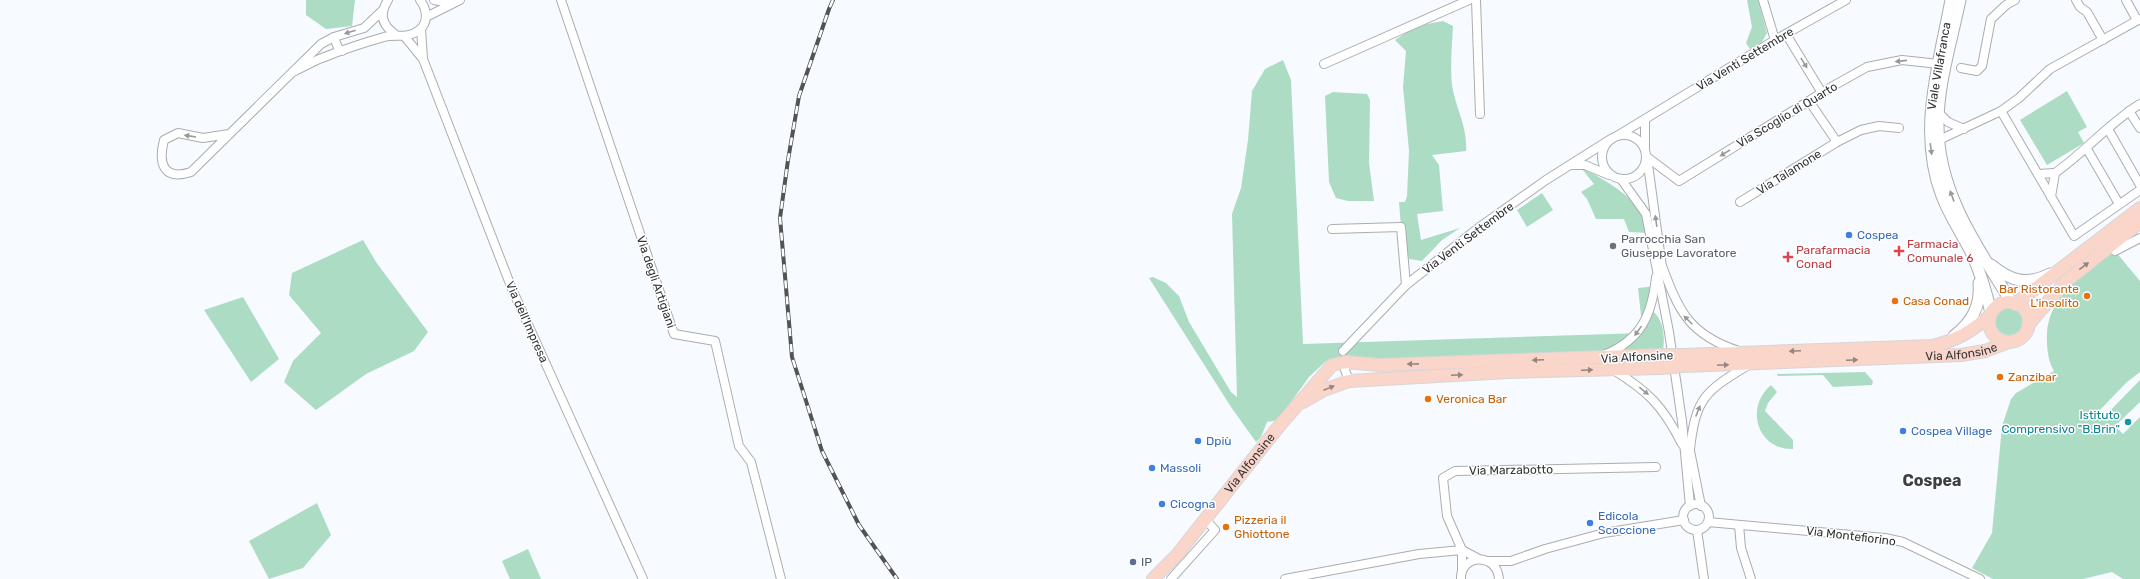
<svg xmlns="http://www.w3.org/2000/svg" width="2140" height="579" font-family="Rubik,sans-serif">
<rect width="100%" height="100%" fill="#f7faff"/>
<g fill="#addcc4">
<polygon points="306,0 355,0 352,26 326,29 306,15"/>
<polygon points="1747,0 1758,0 1767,33 1762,42 1750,49 1746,43 1752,27"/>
<path d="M1443,21L1453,26C1452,45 1450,66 1452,85C1455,107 1468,127 1466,151L1432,155L1439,165L1443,211L1417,214L1421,240L1460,228L1442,240L1422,261L1409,259L1401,227L1399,202H1405L1407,196L1409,151L1403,87L1406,51L1395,40L1416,26Z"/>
<path d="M1283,60L1291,80L1303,344L1643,333L1638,288L1657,286L1654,312C1664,322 1665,338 1663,351L1387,361L1340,359L1326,361L1309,377L1278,420L1267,422L1261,437L1256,442L1231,407L1149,278L1153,277L1166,283L1179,296L1189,322L1231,392L1237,397L1232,214L1241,188L1248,140L1252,91L1265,69Z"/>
<polygon points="2067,91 2087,127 2078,132 2084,143 2047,165 2020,120"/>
<polygon points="1333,92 1367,94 1370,100 1369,163 1374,201 1348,201 1336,198 1329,182 1325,96"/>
<path d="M1582,169C1600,176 1631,195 1640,212C1643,219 1645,226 1648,233L1629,232L1624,219H1596L1587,199L1581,192L1594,184Z"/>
<polygon points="1542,193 1553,210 1527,227 1517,210"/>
<polygon points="363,240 376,262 428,332 414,351 366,374 316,410 284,382 293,361 321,333 289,295 292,273"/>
<path d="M2115,251L2140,281V372L2127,382L2094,416L2100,421L2140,380V402L2115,426L2123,434L2140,417V579H2123L2112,572L2083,579H1993L1972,568L1992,533L2002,426L2011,399L2016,393L2054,371C2049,363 2047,351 2047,342C2044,297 2084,274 2115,251Z"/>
<polygon points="243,297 279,359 251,382 204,310"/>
<circle cx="2009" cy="321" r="14"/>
<polygon points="1865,372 1873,381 1872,385 1833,387 1823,375 1778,376 1777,374"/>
<path d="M1771,385L1777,392L1768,403L1765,411L1793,440V449C1758,450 1744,408 1771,385Z"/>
<polygon points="317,503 331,535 303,568 269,579 249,541"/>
<polygon points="528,549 541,579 510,579 502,561"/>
</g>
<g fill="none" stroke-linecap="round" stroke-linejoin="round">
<g stroke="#a9adb2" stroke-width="10">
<g id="minor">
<path d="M388,0C379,14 382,25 395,34"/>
<polyline points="434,0 451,3"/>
<polyline points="561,0 674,334 715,341 739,446 751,462 781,579"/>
<polyline points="1476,0 1480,114"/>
<polyline points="1763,0 1775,40"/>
<polyline points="2076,0 2080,7 2087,12 2103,40"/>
<polyline points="2126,0 2137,20"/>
<polyline points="426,17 460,0"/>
<polyline points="421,29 423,58"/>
<polyline points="1786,34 1822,93"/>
<polyline points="334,37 338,48 342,51"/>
<polyline points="405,37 423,59 512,289 643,579"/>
<polyline points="1324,64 1469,0"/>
<polyline points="1961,68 1977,71 1982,66 1991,19 2006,5 2015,0"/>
<path d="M295,71C304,67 313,61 322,58C342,50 363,43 384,37C396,34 408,39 419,30C429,23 427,9 420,0"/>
<polyline points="1809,101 1837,142"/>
<polyline points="2001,111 2074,236 2140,190"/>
<polyline points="2129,111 2140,128"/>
<polyline points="1938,112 1948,122 1964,129"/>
<polyline points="1645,119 1645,148"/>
<polyline points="2108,129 2140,185"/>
<path d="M229,134L203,138L178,133L164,140C158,163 163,181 191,172L321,44L334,37L364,28L382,11"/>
<circle cx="1624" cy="157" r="22"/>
<polyline points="1617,136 1775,40 1846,0"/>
<polyline points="1939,140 2001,111 2019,98 2050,69 2140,19"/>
<polyline points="2087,149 2119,204"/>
<polyline points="1647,157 1679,181 1833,86 1867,67 1902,60 1939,64"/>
<polyline points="1647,157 1662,267"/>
<polyline points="1571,165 1585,165 1609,175"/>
<path d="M2055,173C2085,152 2109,123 2140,104"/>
<polyline points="2038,174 2055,173"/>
<polyline points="1621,179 1646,214 1669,332 1682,421 1690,506"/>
<polyline points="2051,197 2055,173"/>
<polyline points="1740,202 1837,142 1861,130 1879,126 1899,128"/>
<polyline points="1332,229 1401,227 1406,285"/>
<polyline points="2115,251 2140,238"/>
<path d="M1662,266C1679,311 1689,335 1739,351"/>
<polyline points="1343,351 1406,285 1481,226 1546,180 1611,139"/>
<path d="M1604,355C1641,340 1652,315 1656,277"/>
<polyline points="1346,362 1345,370 1349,381"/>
<path d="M1612,369C1648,391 1663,406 1682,444"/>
<polyline points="1689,446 1701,506"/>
<path d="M1690,449C1696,396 1706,391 1750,364"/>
<circle cx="1696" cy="517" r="13"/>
<polyline points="1708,522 1885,538 1903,542 1980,579"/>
<polyline points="1739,525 1741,548 1751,579"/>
<polyline points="1697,530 1704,579"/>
<polyline points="1488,561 1511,561 1545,549 1604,533 1684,520"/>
<polyline points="1462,570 1462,550 1447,516 1443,478 1455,471 1656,467"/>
<polyline points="1171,579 1215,530 1206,520"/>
<polyline points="1285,579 1419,554 1462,550 1479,559"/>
<path d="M1461,579C1460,554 1497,552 1499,579"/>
</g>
</g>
<g stroke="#a9adb2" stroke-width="13">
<g id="secondary">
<path d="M1951,0C1939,65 1917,131 1942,196C1949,215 1961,232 1970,250C1980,270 1986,291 1991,313"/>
<path d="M1960,0C1952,39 1937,87 1938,126C1938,193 1978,248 2012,303"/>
<path d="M1991,265C2011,281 2026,286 2050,274"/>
<path d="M1954,336C1972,322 1981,306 1979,283"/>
</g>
</g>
<g stroke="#d6d6d7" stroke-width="14">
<g id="primary">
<circle cx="2009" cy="322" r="20"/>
<polyline points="2015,304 2140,208"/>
<polyline points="2028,325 2065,282 2140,222"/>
<path d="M1683,355L1932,346C1958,340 1970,332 1990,316"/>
<path id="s1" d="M1684,366L1961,355L1985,351L2009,342"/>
<polyline points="1303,402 1324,390 1349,381 1508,372 1660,368"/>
<path id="s2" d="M1153,579L1176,556L1280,425L1332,365L1346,362L1379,365L1661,355"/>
</g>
</g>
<use href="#minor" stroke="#fff" stroke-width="8"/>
<use href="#secondary" stroke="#fff" stroke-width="11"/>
<use href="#primary" stroke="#fad5ca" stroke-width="12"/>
<g stroke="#515355" stroke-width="4">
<polyline id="rail" points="833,0 829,9 799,96 788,160 780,218 792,357 822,451 859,525 897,579"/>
</g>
<use href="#rail" stroke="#fff" stroke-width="2.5" stroke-dasharray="8" stroke-linecap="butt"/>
<g stroke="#d6d6d7" stroke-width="14" stroke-linecap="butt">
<g id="primary-bridge">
<polyline points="1661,355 1683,355"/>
<polyline points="1660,368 1684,366"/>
</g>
</g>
<use href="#primary-bridge" stroke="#fad5ca" stroke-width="12"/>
</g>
<defs><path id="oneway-solid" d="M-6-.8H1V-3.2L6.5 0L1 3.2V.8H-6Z"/></defs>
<g fill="#98999a">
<use href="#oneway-solid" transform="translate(350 32) rotate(163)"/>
<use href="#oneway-solid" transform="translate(1901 61) rotate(174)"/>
<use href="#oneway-solid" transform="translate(1804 63) rotate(58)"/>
<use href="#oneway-solid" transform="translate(190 136) rotate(-171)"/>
<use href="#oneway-solid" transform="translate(1931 149) rotate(82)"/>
<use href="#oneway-solid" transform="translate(1725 153) rotate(148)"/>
<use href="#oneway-solid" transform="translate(1952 196) rotate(-110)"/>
<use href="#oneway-solid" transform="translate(1656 221) rotate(-98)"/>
<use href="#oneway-solid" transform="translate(1688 320) rotate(-135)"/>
<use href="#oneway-solid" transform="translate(1638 331) rotate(125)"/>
<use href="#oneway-solid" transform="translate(1644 391) rotate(39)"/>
<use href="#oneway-solid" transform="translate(1698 411) rotate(-68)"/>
</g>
<g fill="#968480">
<use href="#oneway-solid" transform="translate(2084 266) rotate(-38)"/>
<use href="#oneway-solid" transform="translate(1795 351) rotate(178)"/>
<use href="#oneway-solid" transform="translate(1538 360) rotate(178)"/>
<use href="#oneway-solid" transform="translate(1852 360) rotate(-2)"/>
<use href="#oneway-solid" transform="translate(1413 364) rotate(179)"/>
<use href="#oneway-solid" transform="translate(1723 365) rotate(-2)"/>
<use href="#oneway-solid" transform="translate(1587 370) rotate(-2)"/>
<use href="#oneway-solid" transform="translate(1457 375) rotate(-3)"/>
<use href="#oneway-solid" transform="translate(1329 388) rotate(-22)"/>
</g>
<g fill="#3f7fe0" stroke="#fff" stroke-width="1.5">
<circle cx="1849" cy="235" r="4"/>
<circle cx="1903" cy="431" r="4"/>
<circle cx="1198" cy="441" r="4"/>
<circle cx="1152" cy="468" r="4"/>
<circle cx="1162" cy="504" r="4"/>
<circle cx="1590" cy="523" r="4"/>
</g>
<circle fill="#6b7280" stroke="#fff" stroke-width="1.5" cx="1613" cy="246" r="4"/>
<g fill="#e0444e" stroke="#fff" stroke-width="1.5">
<path d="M1897 245h4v4h4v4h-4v4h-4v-4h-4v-4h4z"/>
<path d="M1786 251h4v4h4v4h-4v4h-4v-4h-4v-4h4z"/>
</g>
<g fill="#e8710a" stroke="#fff" stroke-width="1.5">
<circle cx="2087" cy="296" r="4"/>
<circle cx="1895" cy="301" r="4"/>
<circle cx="2000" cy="377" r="4"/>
<circle cx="1428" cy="399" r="4"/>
<circle cx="1226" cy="527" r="4"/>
</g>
<circle fill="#0f9aa8" stroke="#fff" stroke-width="1.5" cx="2128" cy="422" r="4"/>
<circle fill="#5c6f8a" stroke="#fff" stroke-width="1.5" cx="1133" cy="562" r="4"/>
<g text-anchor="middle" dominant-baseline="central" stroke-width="3" stroke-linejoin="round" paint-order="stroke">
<g font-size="12" fill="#323335" stroke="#fff">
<text transform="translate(1745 59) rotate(-31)">Via Venti Settembre</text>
<text transform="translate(1939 66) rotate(-80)">Viale Villafranca</text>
<text transform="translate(1787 115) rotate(-31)">Via Scoglio di Quarto</text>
<text transform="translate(1789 172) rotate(-32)">Via Talamone</text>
<text transform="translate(1468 238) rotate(-37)">Via Venti Settembre</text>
<text transform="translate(656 282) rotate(71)">Via degli Artigiani</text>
<text transform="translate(527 322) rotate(66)">Via dell'Impresa</text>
<text stroke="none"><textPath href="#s1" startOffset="278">Via Alfonsine</textPath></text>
<text transform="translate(1637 357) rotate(-3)">Via Alfonsine</text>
<text stroke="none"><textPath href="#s2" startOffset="151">Via Alfonsine</textPath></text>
<text transform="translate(1511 470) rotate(-1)">Via Marzabotto</text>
<text transform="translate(1851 536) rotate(7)">Via Montefiorino</text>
</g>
<g font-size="12" fill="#366cbe" stroke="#fff" text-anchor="start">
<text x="1857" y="235">Cospea</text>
<text x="1911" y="431">Cospea Village</text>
<text x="1206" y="441">Dpiù</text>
<text x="1160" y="468">Massoli</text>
<text x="1170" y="504">Cicogna</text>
<text x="1598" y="516">Edicola<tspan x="1598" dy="14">Scoccione</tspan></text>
</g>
<g font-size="12" fill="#5b616d" stroke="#fff" text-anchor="start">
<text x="1621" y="239">Parrocchia San<tspan x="1621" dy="14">Giuseppe Lavoratore</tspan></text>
</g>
<g font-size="12" fill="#be3a42" stroke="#fff" text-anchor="start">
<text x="1907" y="244">Farmacia<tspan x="1907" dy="14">Comunale 6</tspan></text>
<text x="1796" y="250">Parafarmacia<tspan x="1796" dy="14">Conad</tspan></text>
</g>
<g font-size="12" fill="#c56008" stroke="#fff" text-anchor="start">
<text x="2079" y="289" text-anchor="end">Bar Ristorante<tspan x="2079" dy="14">L'insolito</tspan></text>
<text x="1903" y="301">Casa Conad</text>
<text x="2008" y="377">Zanzibar</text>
<text x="1436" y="399">Veronica Bar</text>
<text x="1234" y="520">Pizzeria il<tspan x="1234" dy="14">Ghiottone</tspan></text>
</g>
<g font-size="12" fill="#0d838f" stroke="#fff" text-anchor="end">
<text x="2120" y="415">Istituto<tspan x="2120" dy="14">Comprensivo "B.Brin"</tspan></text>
</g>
<g font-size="12" fill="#4e5e75" stroke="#fff" text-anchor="start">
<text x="1141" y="562">IP</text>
</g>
<g font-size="16" font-weight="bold" fill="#3c3f43" stroke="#fff">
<text x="1932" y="480">Cospea</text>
</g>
</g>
</svg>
